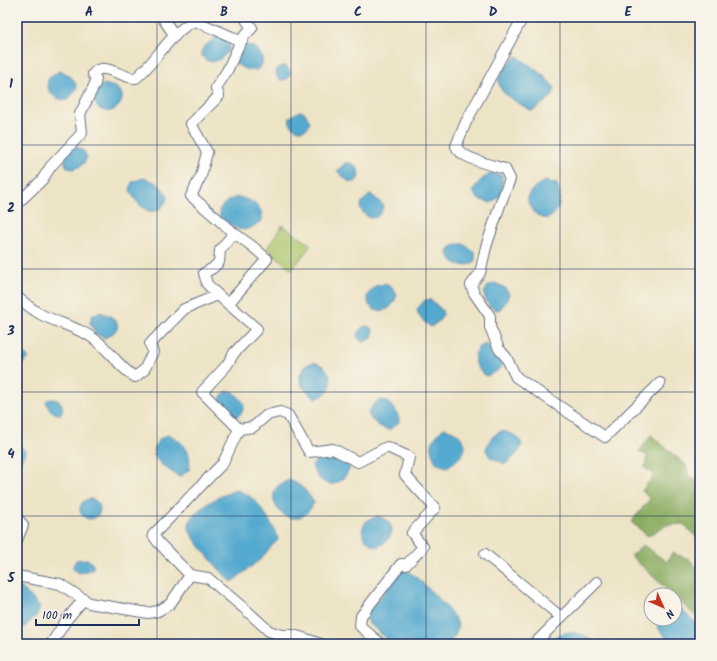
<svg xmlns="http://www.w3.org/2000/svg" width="717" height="661" font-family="Kalam,sans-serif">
<rect width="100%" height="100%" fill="#f7f3e8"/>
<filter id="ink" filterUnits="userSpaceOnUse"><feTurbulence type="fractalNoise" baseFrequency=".025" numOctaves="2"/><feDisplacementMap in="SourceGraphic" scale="8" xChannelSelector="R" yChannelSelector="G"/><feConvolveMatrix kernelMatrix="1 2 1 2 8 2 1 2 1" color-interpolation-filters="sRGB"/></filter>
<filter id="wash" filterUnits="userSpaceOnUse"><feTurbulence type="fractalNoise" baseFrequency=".012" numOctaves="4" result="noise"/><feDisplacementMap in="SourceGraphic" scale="16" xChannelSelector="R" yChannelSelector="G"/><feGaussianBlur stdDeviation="0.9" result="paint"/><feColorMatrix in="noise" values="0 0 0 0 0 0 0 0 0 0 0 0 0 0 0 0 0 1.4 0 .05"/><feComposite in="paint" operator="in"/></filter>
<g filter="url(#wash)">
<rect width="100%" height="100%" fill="#ede3c5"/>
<polygon fill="#adc76d" stroke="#647b66" points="282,225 311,245 292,270 267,248"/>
<g fill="#8aac60" stroke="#526e5f">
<polygon points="651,435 686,465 689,476 700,482 700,540 683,524 666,525 648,536 631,522 650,499 642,491 654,475 645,468 647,455 639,452"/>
<polygon points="643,545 667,562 672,553 689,559 698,569 700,566 700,620 675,597 675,595 673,595 631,556"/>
</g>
<g fill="#52a9cf" stroke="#366c96">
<path d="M223,35L229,39V49C227,52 225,55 223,57C215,64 203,63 201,52C206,44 213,38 223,35Z"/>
<path d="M244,45C266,44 270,77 246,69C242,67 237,66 235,62Z"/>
<path d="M517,56L542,74L555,88L552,97L532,111C503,94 482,86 517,56Z"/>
<circle cx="283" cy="73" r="7"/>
<path d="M59,71C69,73 74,78 77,88L68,100C56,101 45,92 48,79Z"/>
<path d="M104,84C109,86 117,86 121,92C125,100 118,110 110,111C106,112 101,110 98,108L92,96L97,89Z"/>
<path d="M300,111L305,113L310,122L307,128L302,130C294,130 288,125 290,117Z"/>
<path d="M77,147L84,151L87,158C83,165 80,168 71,169L66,166L64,157L70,148Z"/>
<polygon points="345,163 351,163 358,169 359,177 355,182 349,182 337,171"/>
<path d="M492,173L502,175V195L491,203L478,199L473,192C477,182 483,178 492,173Z"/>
<path d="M144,178C155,181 163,186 168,197C157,223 138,209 130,190L132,182Z"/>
<path d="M546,181L557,184C558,188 560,193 560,196C560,206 555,220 543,218C539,217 535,214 533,211C521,198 532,186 546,181Z"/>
<path d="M371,194L383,205C381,222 367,221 360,208L362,202Z"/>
<path d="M239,197C252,201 263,205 262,220C243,236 237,230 220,217L219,210C225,202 229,199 239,197Z"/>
<path d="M456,244H463L475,252V261C465,269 454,266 448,254L450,248Z"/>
<path d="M495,283L504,287L509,293L507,301L499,310C490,310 485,301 484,293L488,286Z"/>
<path d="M384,284L392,287L397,295C392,308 388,312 374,310L369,305L367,296L375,286Z"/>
<path d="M425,300H431L442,310L443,315L439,321L431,327C424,322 418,318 417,309Z"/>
<path d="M99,312C119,317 126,329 104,338L95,333L90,323L92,316Z"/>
<path d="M368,326L372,329L373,333L372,338L364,342H362L357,336C359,330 361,327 368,326Z"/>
<path d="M487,344L504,364L497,371L487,376C479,372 469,358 478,348C479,346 484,345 487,344Z"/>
<polygon points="19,348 29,358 24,363 17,360 17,353"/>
<path d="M314,362C318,364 323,365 325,368C336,380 331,393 317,398C308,394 297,385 301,373C302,370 305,367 306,365Z"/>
<path d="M228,391L234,392L244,403C244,410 241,416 234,418L219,402L222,395Z"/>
<path d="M53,399C61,400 65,406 61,414C54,415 48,409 46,402L47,400Z"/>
<path d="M384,400C392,406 399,411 399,422L389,430C379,427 373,423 368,414C372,406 374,401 384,400Z"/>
<path d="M444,428C452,430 457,432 462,439C472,451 456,461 447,467L437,464C428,449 430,440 444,428Z"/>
<path d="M501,431C510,432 518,436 522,444C520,453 512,459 505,464L490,457L486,450C488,440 492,436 501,431Z"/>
<path d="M170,435C185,444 192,451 189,470L179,477L162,465L154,456C154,445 158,436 170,435Z"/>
<polygon points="17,442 25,450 25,454 17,466"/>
<path d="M328,452L343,460L350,468C339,490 322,490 312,466C316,460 321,455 328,452Z"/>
<path d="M290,479C301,486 308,491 314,503C311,507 308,513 304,515C288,527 265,503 277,487C279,484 286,482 290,479Z"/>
<path d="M237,490C241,492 248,494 251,497C258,502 278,532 278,540L270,548L262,558L233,581H230C222,572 190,538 189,528C188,510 223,494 237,490Z"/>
<circle cx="90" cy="509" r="10"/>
<path d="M378,516C399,524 394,539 377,547C367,544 357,532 366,522C369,519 374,518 378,516Z"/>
<polygon points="87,559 93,564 93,569 79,573 72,568 76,560"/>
<path d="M404,569C409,572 414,575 417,578C425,584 455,615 457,622C459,631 454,638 448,644H392L369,623L367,618L370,610L400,573Z"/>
<polygon points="17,584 31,597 40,608 36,616 25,627 19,626 17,624"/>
<polygon points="675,605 678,605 680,609 700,626 700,640 696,644 671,644 659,629 657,623 661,619 675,619"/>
<path d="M570,632L584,635L596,644H546C553,637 560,633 570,632Z"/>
</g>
</g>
<g filter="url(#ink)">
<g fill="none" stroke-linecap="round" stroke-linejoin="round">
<g stroke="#646e82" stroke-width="12">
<g id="minor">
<polyline points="162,17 175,36"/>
<path d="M523,17L466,122L456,146C460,159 493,165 505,169L510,179L500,205L486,247L480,273L471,285L474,293L490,316V327L499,349L506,357L516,377L605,437L660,383"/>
<path d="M17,204L42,180L51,166L82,133L80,114L95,84L96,79L93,74C104,60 122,79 136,78C155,63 173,29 195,21L230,36L241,42"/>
<polyline points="218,295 257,329 234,353 227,365 202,392 239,429 253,427 267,415 280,412 288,415 309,452 333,449 358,462 387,447 409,457 405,475 435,508 412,533 423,547 406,565 401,564 361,616 360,626 381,644"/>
<path d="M17,297C25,303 32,310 42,315C60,324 81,328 97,341C111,352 120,368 135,377L144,370L153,352L150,344L184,309L218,295L207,284L204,273L213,268L219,262L220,250L234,233"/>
<polyline points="228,304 267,259 252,246 234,233 191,196 201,176 207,152 191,124 219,96 216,88 227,71 238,47 245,35 252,28 247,21 250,17"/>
<polyline points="239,429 223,463 153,535 158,542 190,575 208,578 246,610 269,631 281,635 293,635 300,637 321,644"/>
<polyline points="17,518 23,525 17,540"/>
<polyline points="485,554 561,617"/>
<polyline points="17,576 60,584 89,603 148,613 158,611 170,604 190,575"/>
<polyline points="51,644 67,619 84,599"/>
<polyline points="534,644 597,582"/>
</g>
</g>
<use href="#minor" stroke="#fff" stroke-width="10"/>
</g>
</g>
<path fill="none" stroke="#1b2f5e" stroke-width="1" stroke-opacity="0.55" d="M157,17V644M291,17V644M426,17V644M560,17V644M17,145H700M17,269H700M17,392H700M17,516H700"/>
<rect width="717" height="661" fill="none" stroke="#f7f3e8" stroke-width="44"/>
<g transform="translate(663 607) rotate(135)"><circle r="19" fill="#f7f3e8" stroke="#9fa5b1"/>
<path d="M0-3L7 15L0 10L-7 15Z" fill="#c8321e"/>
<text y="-6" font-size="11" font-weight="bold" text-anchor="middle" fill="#1b2f5e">N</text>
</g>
<path d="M36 619v6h103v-6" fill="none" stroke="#1b2f5e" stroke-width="2"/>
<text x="42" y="619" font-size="12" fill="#1b2f5e" stroke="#f7f3e8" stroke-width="3" paint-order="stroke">100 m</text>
<rect x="22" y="22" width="673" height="617" fill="none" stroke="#1b2f5e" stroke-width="1.5"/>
<g font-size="13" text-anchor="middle" font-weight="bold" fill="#1b2f5e">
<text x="89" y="16">A</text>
<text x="224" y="16">B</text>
<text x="358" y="16">C</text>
<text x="493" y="16">D</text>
<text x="628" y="16">E</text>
<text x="11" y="88">1</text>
<text x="11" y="212">2</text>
<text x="11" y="335">3</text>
<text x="11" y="458">4</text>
<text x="11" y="582">5</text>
</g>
</svg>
